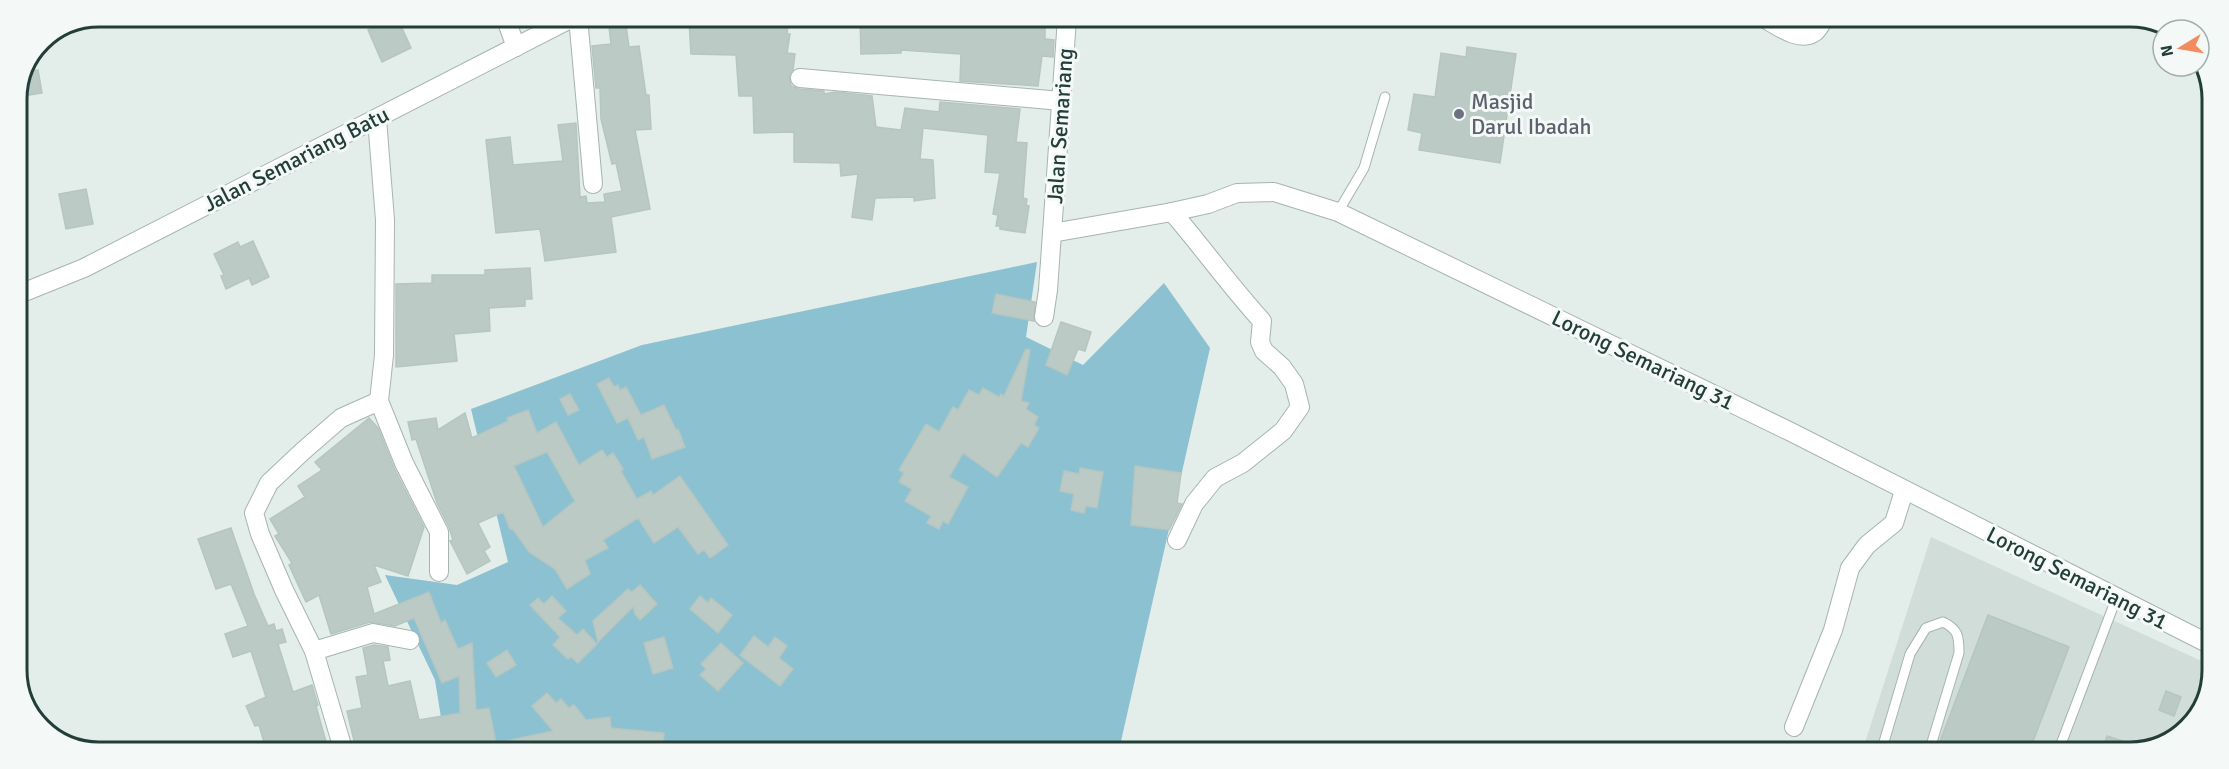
<svg xmlns="http://www.w3.org/2000/svg" width="2229" height="769" font-family="Signika,sans-serif">
<rect width="100%" height="100%" fill="#e3ede9"/>
<polygon fill="#d1ddd8" points="1931,537 2208,664 2208,668 2179,736 2131,752 1862,752"/>
<polygon fill="#8cc1d1" points="1037,262 1026,337 1083,365 1164,283 1210,348 1119,750 446,749 435,680 385,575 457,585 508,562 471,409 642,345"/>
<g fill="#bbcac5" stroke="#b5c6c0" stroke-width="1.5" fill-rule="evenodd">
<polygon points="397,17 411,48 382,62 368,30"/>
<polygon points="755,18 771,18 771,23 788,25 787,34 790,34 787,53 795,54 793,70 789,76 791,86 799,89 824,91 824,94 836,92 872,96 876,127 901,130 905,108 939,112 940,102 1020,109 1016,142 1027,143 1023,198 1027,199 1026,205 1029,206 1025,233 1000,229 1000,226 996,226 998,215 993,214 1000,173 985,172 988,135 923,128 920,159 933,160 935,198 914,201 914,197 875,198 872,220 852,217 858,174 841,176 840,163 794,162 794,132 754,133 753,96 739,96 736,55 691,54 689,21 736,19 755,21"/>
<polygon points="860,18 1045,18 1045,39 1054,40 1053,57 1042,56 1038,86 960,81 961,54 901,50 901,53 861,54"/>
<polygon points="626,25 629,47 639,46 646,95 649,95 651,129 635,130 650,209 611,217 616,252 545,261 540,229 496,233 486,140 510,137 513,165 563,161 558,125 576,123 580,197 586,196 587,203 605,202 604,194 622,191 616,163 612,164 601,119 600,88 596,88 592,46 611,44 609,27"/>
<polygon points="1467,47 1516,54 1500,163 1419,150 1422,133 1408,130 1414,94 1435,97 1441,53 1466,57"/>
<polygon points="38,70 42,93 17,97 26,72"/>
<polygon points="86,189 93,224 66,229 59,194"/>
<polygon points="253,241 269,277 252,285 249,278 226,289 221,276 224,275 214,254 238,242 240,247"/>
<polygon points="530,268 532,299 525,299 525,306 489,308 490,331 454,334 457,361 396,367 396,284 432,283 432,275 485,275 485,270"/>
<polygon points="996,294 1035,302 1034,321 992,313"/>
<polygon points="1061,322 1091,332 1085,351 1078,349 1067,375 1046,365"/>
<polygon points="1026,349 1030,350 1021,401 1029,403 1026,409 1038,417 1034,425 1039,428 1028,447 1021,443 997,477 963,453 949,477 968,487 948,524 943,521 939,529 927,523 931,516 905,501 912,489 899,482 904,473 899,470 926,424 939,432 953,407 958,410 969,390 979,395 983,388 999,397 1001,394 1004,396"/>
<polygon points="609,378 614,387 618,385 620,390 626,387 641,415 664,405 676,430 678,429 685,447 652,459 644,437 638,440 628,418 617,423 597,384"/>
<polygon points="570,394 579,410 568,415 560,399"/>
<path d="M528,410L537,433L556,422L579,465L602,450L607,457L613,453L623,469L621,471L637,499L651,491L653,495L680,476L728,545L710,558L704,550L698,554L678,527L654,543L638,518L603,540L608,548L585,560L590,574L567,589L555,569L529,552L512,528L510,529L503,512L478,523L490,547L484,551L490,561L467,574L450,541L453,540L449,527L437,503L416,439L412,440L408,422L436,418L438,430L465,413L472,438L508,421L507,418ZM547,452L575,501L543,527L514,466Z"/>
<polygon points="369,418 378,428 394,468 424,527 408,576 374,565 381,582 367,587 374,614 429,592 441,623 445,620 458,649 472,643 476,710 489,708 496,743 553,731 532,706 547,693 556,703 561,699 569,708 574,705 586,720 610,717 611,728 664,733 663,747 659,749 626,749 627,745 580,749 356,749 347,711 362,708 356,677 368,675 363,648 374,645 388,647 390,660 383,661 388,686 410,681 419,720 460,713 459,676 442,683 414,618 395,626 370,622 331,634 319,595 306,602 289,565 292,563 275,536 279,534 270,519 305,497 298,486 322,470 315,462"/>
<polygon points="1135,466 1181,473 1177,503 1182,504 1169,530 1131,525"/>
<polygon points="1080,468 1103,472 1097,508 1086,506 1084,513 1071,510 1074,494 1060,491 1064,471 1079,474"/>
<polygon points="231,528 254,594 268,626 274,624 276,631 282,629 286,642 278,644 293,692 312,685 318,705 316,706 328,749 266,749 259,725 255,726 246,706 266,697 251,651 233,657 225,634 248,626 231,584 216,589 198,539"/>
<polygon points="640,585 657,604 640,620 635,614 633,607 598,642 593,621 628,589 632,592"/>
<polygon points="552,596 566,611 558,618 577,635 583,629 597,644 578,663 571,657 568,659 553,645 560,637 530,605 538,598 544,604"/>
<polygon points="700,596 708,603 711,598 732,615 718,633 690,609"/>
<polygon points="1988,615 2069,647 2029,752 1936,752"/>
<polygon points="754,636 768,647 775,637 787,646 779,658 793,669 780,686 740,655"/>
<polygon points="664,637 673,668 653,674 644,643"/>
<polygon points="721,643 743,663 718,691 700,675 706,669 701,664"/>
<polygon points="507,650 516,665 496,677 487,663"/>
<polygon points="2166,691 2181,697 2174,716 2159,710"/>
<polygon points="2107,736 2144,748 2131,752 2102,752"/>
</g>
<g fill="none" stroke-linecap="round" stroke-linejoin="round">
<g stroke="#a6b5b1" stroke-width="11">
<g id="service">
<polyline points="1338,212 1364,168 1385,97"/>
<path d="M1881,752L1910,654L1926,628L1943,622C1958,629 1959,636 1959,653L1929,752"/>
<polyline points="2058,752 2116,599"/>
</g>
</g>
<g stroke="#a6b5b1" stroke-width="20">
<g id="minor">
<polyline points="505,17 516,47"/>
<polyline points="578,17 593,184"/>
<path d="M1767,20C1779,27 1801,43 1815,32C1818,30 1821,23 1824,20"/>
<polyline points="800,78 1061,101"/>
<polyline points="377,119 385,220 384,355 379,401 404,463 439,532 439,572"/>
<path d="M1172,212C1203,248 1230,286 1262,321L1260,342L1264,351L1282,367L1294,384L1300,407L1283,431L1243,463L1215,478L1194,504L1177,540"/>
<polyline points="1052,233 1172,212 1208,204 1237,193 1274,192 1338,212 1791,432 2209,644"/>
<polyline points="17,295 84,268 574,17"/>
<polyline points="1044,317 1048,290 1067,18"/>
<polyline points="314,651 373,633 410,640"/>
<polyline points="1794,727 1833,630 1850,568 1867,545 1894,523 1904,491"/>
<polyline points="343,749 314,651 284,590 260,534 254,513 269,483 303,451 341,418 379,401"/>
</g>
</g>
<use href="#service" stroke="#fff" stroke-width="9"/>
<use href="#minor" stroke="#fff" stroke-width="18"/>
</g>
<circle fill="#6b7280" stroke="#f4f9f7" stroke-width="2" cx="1459" cy="114" r="6"/>
<g text-anchor="middle" dominant-baseline="central" stroke-width="6" stroke-linejoin="round" paint-order="stroke">
<g font-size="22" fill="#5b616d" stroke="#f4f9f7" text-anchor="start">
<text x="1471" y="101">Masjid<tspan x="1471" dy="25">Darul Ibadah</tspan></text>
</g>
<g font-size="22" fill="#233e39" stroke="#f4f9f7">
<text transform="translate(1060 126) rotate(-86)">Jalan Semariang</text>
<text transform="translate(296 159) rotate(-27)">Jalan Semariang Batu</text>
<text transform="translate(1643 360) rotate(26)">Lorong Semariang 31</text>
<text transform="translate(2077 578) rotate(27)">Lorong Semariang 31</text>
</g>
</g>
<path d="M0 0H2229V769H0ZM99 27H2130A72 72 0 0 1 2202 99V670A72 72 0 0 1 2130 742H99A72 72 0 0 1 27 670V99A72 72 0 0 1 99 27Z" fill="#f4f9f7" fill-rule="evenodd"/>
<path fill="none" stroke="#233e39" stroke-width="3" d="M99 27H2130A72 72 0 0 1 2202 99V670A72 72 0 0 1 2130 742H99A72 72 0 0 1 27 670V99A72 72 0 0 1 99 27Z"/>
<g transform="translate(2181 48) rotate(259)"><circle r="28" fill="#f4f9f7" stroke="#a0aeab" stroke-width="1.5"/>
<path d="M0-4.5L10 22L0 15L-10 22Z" fill="#f08c5d"/>
<text y="-9" font-size="16" font-weight="bold" text-anchor="middle" fill="#233e39">N</text>
</g>
</svg>
